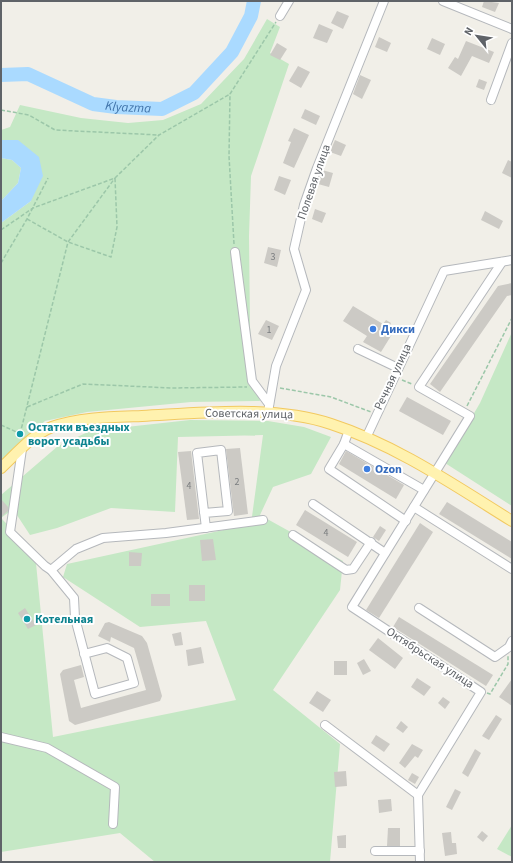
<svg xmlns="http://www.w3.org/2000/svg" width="513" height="863" font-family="'Source Sans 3',sans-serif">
<rect width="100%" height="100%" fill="#f1efe8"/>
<g fill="#c5e8c5" fill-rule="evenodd">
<polygon points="267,19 280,27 270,53 289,64 251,176 249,236 250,326 252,367 260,401 191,402 87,412 45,421 1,461 1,223 31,201 18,140 1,140 1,130 10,127 20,105 81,118 128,123 163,120 201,104 244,59"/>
<polygon points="1,158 12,160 21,168 18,183 1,201"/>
<polygon points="512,332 512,506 445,463 480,403"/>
<path d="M190,420L268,421L304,427L331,437L311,474L273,487L260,515L343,561L340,590L273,690L340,744L330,862H155L120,833L1,852V495L58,446L90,431ZM263,435L251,524L67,564L63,577L140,627L206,621L236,700L53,737L35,553L1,518L13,509L30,535L57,528L111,508L175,512L178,437Z"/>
<polygon points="512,825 512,857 497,849"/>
</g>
<polygon fill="#aadaff" points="1,140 18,140 39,157 43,176 31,201 1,223 1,201 18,183 21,168 12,160 1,158"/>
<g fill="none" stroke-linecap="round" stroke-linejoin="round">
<path stroke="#aadaff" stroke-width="14" id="s1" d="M1,75L28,74L93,104L116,107L162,109L194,93L232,52L251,16L254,1"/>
</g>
<g fill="#cccac5">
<polygon points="484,1 499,3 495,12 482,7"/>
<polygon points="337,11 349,16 343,29 331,23"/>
<polygon points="319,24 333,30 327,43 313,38"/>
<polygon points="379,37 391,43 387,52 375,47"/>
<polygon points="432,38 445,44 440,55 427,49"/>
<polygon points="466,41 494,52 489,63 472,56 461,76 448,68 455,57 458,59"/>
<polygon points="277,43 287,49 280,60 270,55"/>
<polygon points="298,66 310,72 301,88 289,81"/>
<polygon points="360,75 371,80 362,99 353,94"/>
<polygon points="479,79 487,82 484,90 476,87"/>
<polygon points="305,109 320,116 316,125 301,118"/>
<polygon points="294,128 309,135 294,168 283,163 291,142 288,141"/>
<polygon points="335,140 346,145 341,156 330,152"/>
<polygon points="508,160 512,162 512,178 502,173"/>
<polygon points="322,170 333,173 329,187 318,184"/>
<polygon points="279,176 291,180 285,195 274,190"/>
<polygon points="315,209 326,213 322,223 312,219"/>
<polygon points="485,211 503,221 499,229 481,220"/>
<polygon points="268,247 281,250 277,267 264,263"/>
<polygon points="512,283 512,295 507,296 440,392 430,384 498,286"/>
<polygon points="353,306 383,324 386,320 391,323 389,327 394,331 381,352 363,342 367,336 343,321"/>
<polygon points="266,320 279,326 272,340 258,334"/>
<polygon points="407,397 451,421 443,435 399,411"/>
<polygon points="240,448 248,514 234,516 226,449"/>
<polygon points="191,451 199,519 187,520 178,452"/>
<polygon points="346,451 404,485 396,499 339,464"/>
<polygon points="1,499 8,507 8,511 1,517"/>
<polygon points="447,502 512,542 512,559 439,514"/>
<polygon points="305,510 357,542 348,557 296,525"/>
<polygon points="420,523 433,532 379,618 366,610"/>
<polygon points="380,526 386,530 379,541 373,537"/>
<polygon points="213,539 216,560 202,561 200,540"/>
<polygon points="129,552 142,553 141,566 129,566"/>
<rect x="189" y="585" width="16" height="16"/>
<rect x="151" y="594" width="19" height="12"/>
<polygon points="25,608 36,625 28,629 18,613"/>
<polygon points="399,617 493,675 486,686 393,627"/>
<polygon points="109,622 142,636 147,643 162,696 160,701 75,725 69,721 60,674 63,670 81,665 84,677 74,680 81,708 146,690 134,648 111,637 110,642 98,636 105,623"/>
<polygon points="181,632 183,645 175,646 172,634"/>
<polygon points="378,638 403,658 395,669 369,650"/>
<polygon points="201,647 204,663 188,666 186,650"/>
<polygon points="364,659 371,671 363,675 357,663"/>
<rect x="334" y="661" width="13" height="14"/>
<polygon points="417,678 431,687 424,696 411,687"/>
<polygon points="512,679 512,706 499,697"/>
<polygon points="317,691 331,700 323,712 309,703"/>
<polygon points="443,697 450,702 445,709 438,703"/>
<polygon points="496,715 502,719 489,740 482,736"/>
<polygon points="401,721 408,727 403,733 396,728"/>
<polygon points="376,735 390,744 384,752 371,743"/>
<polygon points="412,744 423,750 418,758 415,756 405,768 399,763"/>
<polygon points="475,749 481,753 468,777 462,773"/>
<polygon points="346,771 347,786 335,787 334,772"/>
<polygon points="412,773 419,777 415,784 408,780"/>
<polygon points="455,789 461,792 452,810 446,807"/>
<polygon points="391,799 392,811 379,813 378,800"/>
<polygon points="388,828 400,828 400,846 387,846"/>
<polygon points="482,831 488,836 483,842 477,837"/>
<polygon points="451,832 452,843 456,843 457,854 445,856 442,833"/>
<polygon points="346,835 346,848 338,848 337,836"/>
</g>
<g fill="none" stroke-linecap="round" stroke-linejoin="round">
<g stroke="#b5b8bc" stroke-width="10">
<g id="minor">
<polyline points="443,1 512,29"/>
<polyline points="280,16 289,1"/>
<polyline points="491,100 512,43"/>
<polyline points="235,252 252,381 269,404"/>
<polyline points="358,349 398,368"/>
<polyline points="268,412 276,366 306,290 294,249 304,205 317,168 384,1"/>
<polyline points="349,430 344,444 329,469 406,521"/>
<polyline points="366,438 444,271 512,260"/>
<polyline points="344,444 424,490"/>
<polyline points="22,449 10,532 45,566 51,570 76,549 103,538 166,533 263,520"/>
<polyline points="313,504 385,553"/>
<polyline points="414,507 512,569"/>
<polyline points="204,513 228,511 221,450 197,453 206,528"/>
<polyline points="293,535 346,570 353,569 371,542"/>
<polyline points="51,570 74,598 75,618 95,694 134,683 127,658 107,648 84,654"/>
<polyline points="419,608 495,657 509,647 512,641"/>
<polyline points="325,725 418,795"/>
<polyline points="1,737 47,748 115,787 113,824"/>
<polyline points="375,851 420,851"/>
<polyline points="420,862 418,795 481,692 352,607 470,416 419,387 502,262"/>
</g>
</g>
<g stroke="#f2c960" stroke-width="12">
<path id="major" d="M1,468C16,454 33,434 52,427C79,417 114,417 142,416C201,413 275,405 331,424C396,445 454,485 512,521"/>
</g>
<g stroke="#9cc7a9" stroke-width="1.5" stroke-dasharray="4 2" stroke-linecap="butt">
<polyline points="1,110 29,115 55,130 159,135"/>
<polyline points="27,219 68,242 111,257 117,227 115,178"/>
<polyline points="1,230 33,208 115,178 159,135 230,94"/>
<polyline points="234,244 229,156 230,94 276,22"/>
<polyline points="1,263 27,219 48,178"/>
<polyline points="402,380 412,384"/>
<polyline points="280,388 331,397 371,412"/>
<polyline points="467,406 512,318"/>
<polyline points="27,407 83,384 172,388 247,387"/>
<polyline points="1,425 21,434"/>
<polyline points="20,434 68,242 115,178"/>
<polyline points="487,693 490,694 508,664 508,656"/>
</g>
<use href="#minor" stroke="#fff" stroke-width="8"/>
<use href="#major" stroke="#fff2af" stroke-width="10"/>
</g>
<g fill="#3f7fe0" stroke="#fff" stroke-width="1.5">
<circle cx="373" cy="329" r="4"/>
<circle cx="367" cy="469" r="4"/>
</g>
<g fill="#0f9aa8" stroke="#fff" stroke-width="1.5">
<circle cx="20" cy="434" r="4"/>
<circle cx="27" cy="619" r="4"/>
</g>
<g text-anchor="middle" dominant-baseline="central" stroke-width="4" stroke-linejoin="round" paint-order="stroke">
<g font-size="10" fill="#7a7d7f">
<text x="273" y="257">3</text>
<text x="269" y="330">1</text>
<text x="237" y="482">2</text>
<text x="189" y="486">4</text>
<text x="326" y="533">4</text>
</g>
<g font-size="12" fill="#5f6368" stroke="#fff">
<text transform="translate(314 182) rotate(-71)">Полевая улица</text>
<text transform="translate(393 377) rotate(-65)">Речная улица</text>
<text transform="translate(249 414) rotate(1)">Советская улица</text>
<text transform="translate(430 658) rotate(33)">Октябрьская улица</text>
</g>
<g font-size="12" font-weight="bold" fill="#366cbe" stroke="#fff" text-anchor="start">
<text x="381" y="329">Дикси</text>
<text x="375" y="469">Ozon</text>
</g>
<g font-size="12" font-weight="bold" fill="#0d838f" stroke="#fff" text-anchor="start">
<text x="28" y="427">Остатки въездных<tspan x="28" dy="14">ворот усадьбы</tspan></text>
<text x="35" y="619">Котельная</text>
</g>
<g font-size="13" font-style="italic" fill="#4174aa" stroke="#fff">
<text stroke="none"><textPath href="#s1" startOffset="134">Klyazma</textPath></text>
</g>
</g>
<rect width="513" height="863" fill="none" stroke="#5f6368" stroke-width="4"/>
<g transform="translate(477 36) rotate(300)" stroke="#ffffff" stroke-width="3" paint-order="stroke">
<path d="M0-3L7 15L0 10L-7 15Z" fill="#5f6368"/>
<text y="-6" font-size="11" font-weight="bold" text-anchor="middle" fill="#5f6368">N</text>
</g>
</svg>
